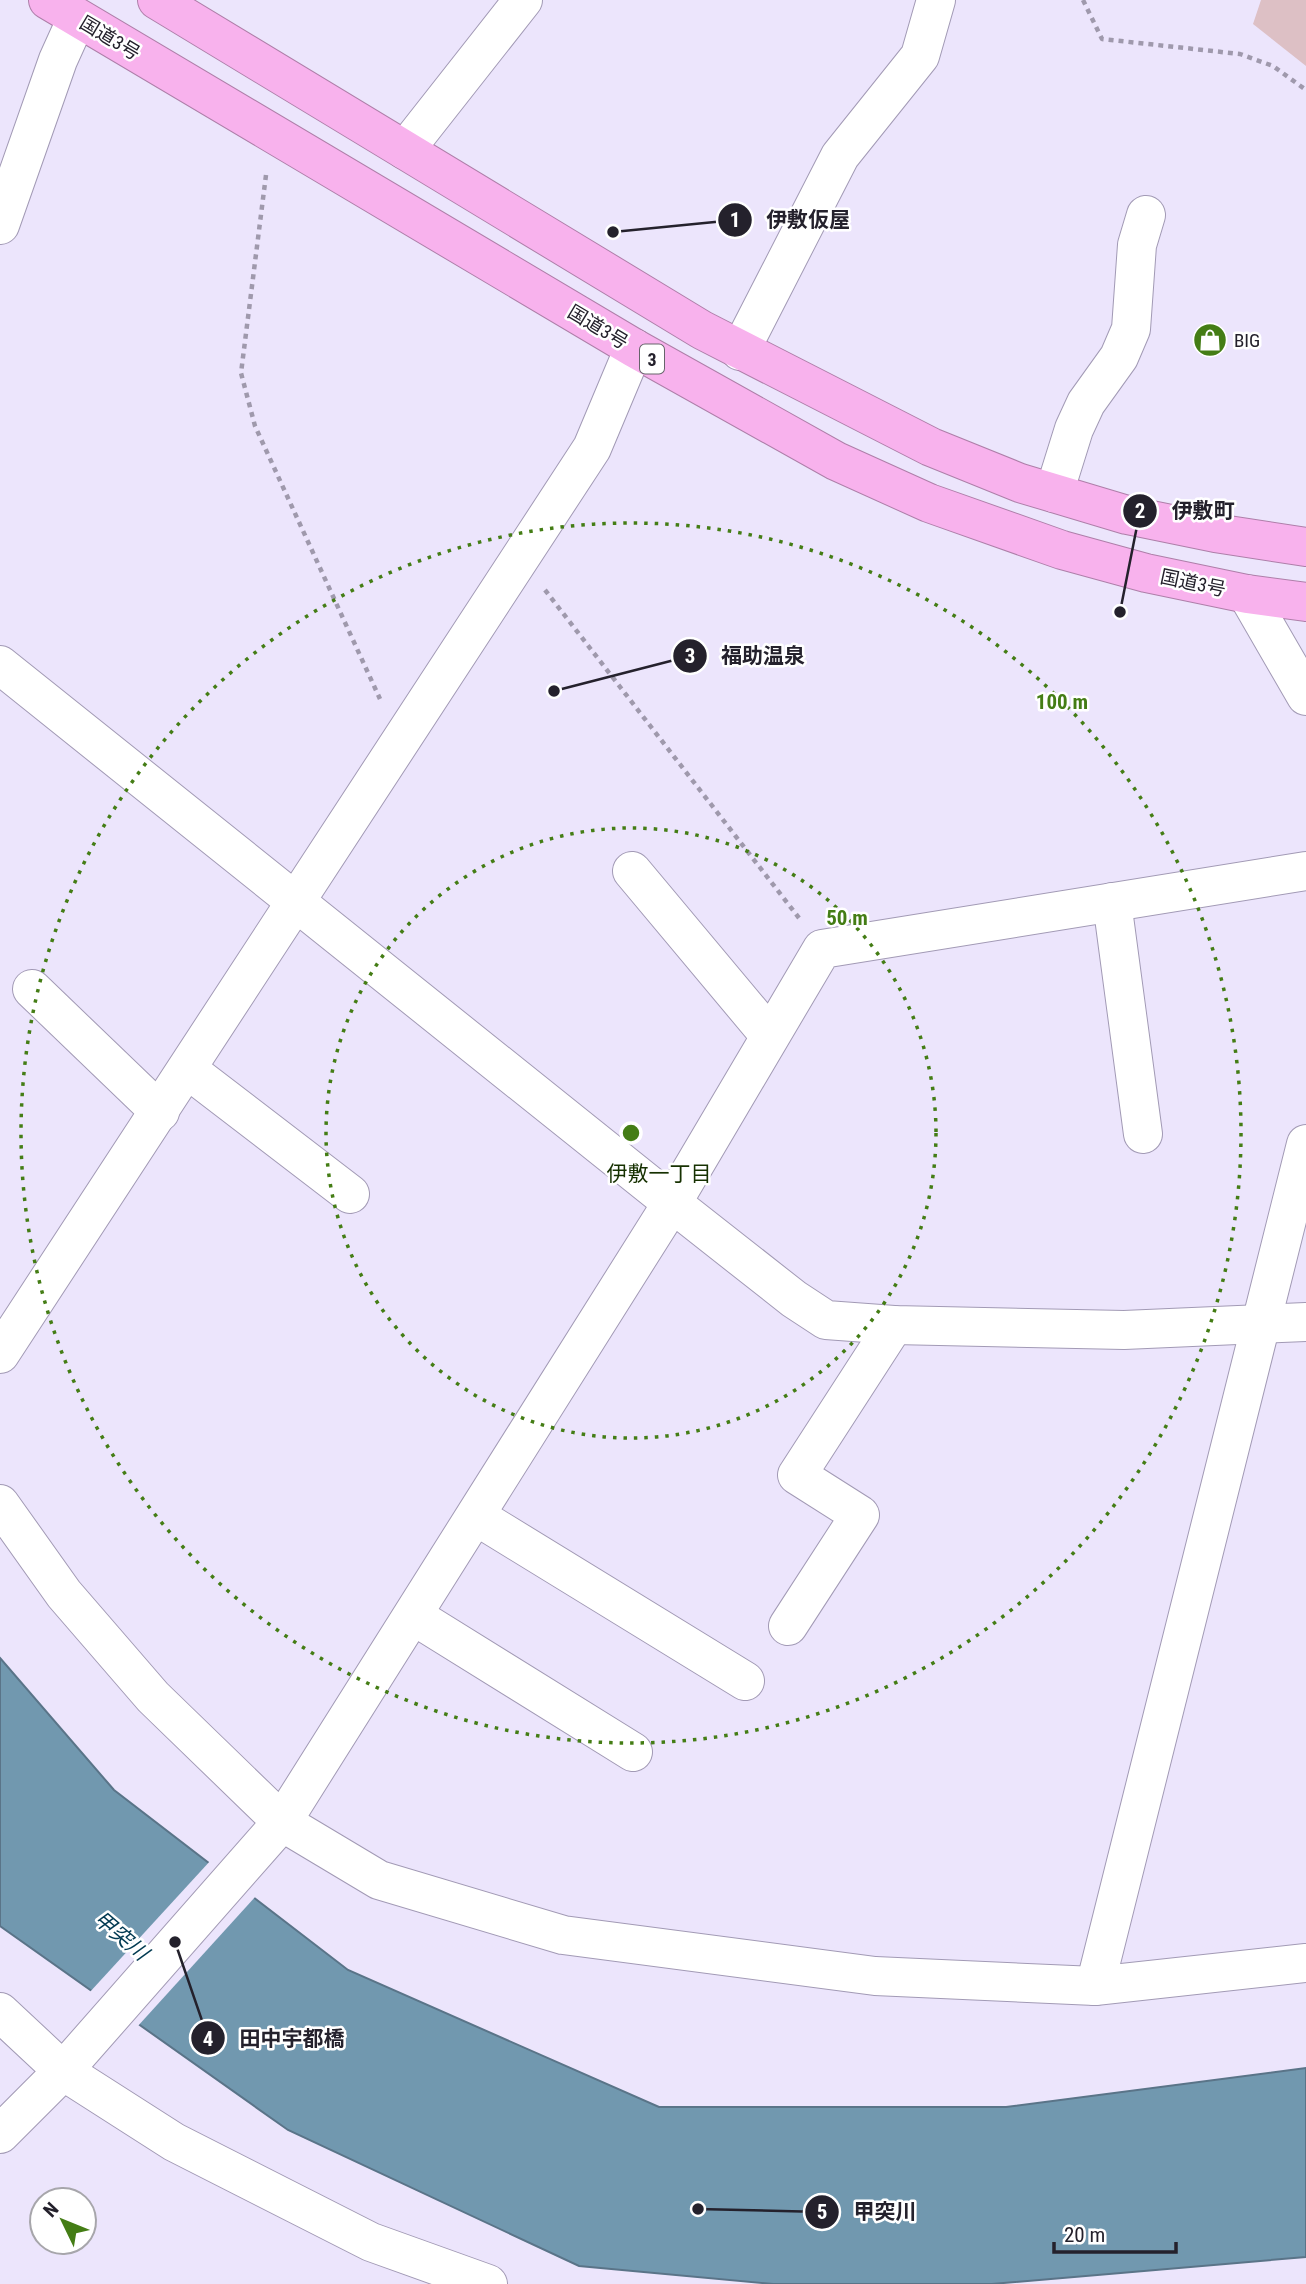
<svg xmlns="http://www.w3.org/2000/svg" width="1306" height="2284" font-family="'Roboto Condensed','Noto Sans JP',sans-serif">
<rect width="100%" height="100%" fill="#ece5fc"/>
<polygon fill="#ddc0c5" points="1261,0 1306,0 1306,66 1253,24"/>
<polygon fill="#7198af" stroke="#5a7488" stroke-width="2" points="0,1658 114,1790 348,1970 659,2107 1006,2107 1306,2068 1306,2257 992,2284 773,2284 579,2266 288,2130 0,1926"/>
<polygon fill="#ece5fc" points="211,1860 257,1895 137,2027 89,1993"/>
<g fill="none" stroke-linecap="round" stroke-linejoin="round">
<g stroke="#a29ab5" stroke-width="40">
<g id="street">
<polyline points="405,150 523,0"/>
<polyline points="0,225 58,60 77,18"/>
<polyline points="740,351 840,156 920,56 936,0"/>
<polyline points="1054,493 1074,429 1086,403 1119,357 1131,329 1137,245 1146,215"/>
<polyline points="1247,594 1306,696"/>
<polyline points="0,665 672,1203 794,1299 826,1320 894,1325 1124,1330 1306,1322"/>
<polyline points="632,871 770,1036"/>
<polyline points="1112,902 1143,1134"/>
<polyline points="32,989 160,1112"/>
<polyline points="187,1069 350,1194"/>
<polyline points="0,1354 592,448 634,348"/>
<polyline points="0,1504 64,1594 153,1697 282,1822 379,1880 563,1935 875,1976 1095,1986 1306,1963"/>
<polyline points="476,1516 745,1681"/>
<polyline points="414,1616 633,1752"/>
<polyline points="788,1626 860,1515 797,1475 894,1325"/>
<polyline points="1095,1986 1306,1144"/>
<polyline points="0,2012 63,2071 174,2142 371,2242 488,2284"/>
<polyline points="0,2134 63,2071 282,1822 672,1203 822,949 1306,871"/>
</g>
</g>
<g stroke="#ae7fa9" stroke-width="40">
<g id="highway">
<polyline points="48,0 634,348 836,461 929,503 1062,550 1146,573 1247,594 1306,602"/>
<polyline points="157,0 702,330 931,447 1020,483 1127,515 1215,533 1306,547"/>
</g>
</g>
<g stroke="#9f99ac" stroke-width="4.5" stroke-dasharray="5 5" stroke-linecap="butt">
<polyline points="1083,0 1102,39 1240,54 1273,66 1306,90"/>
<polyline points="266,175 241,373 255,426 380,699"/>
<polyline points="545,590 799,918"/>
</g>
<use href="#street" stroke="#fff" stroke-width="38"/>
<use href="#highway" stroke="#f8b2ed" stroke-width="38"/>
</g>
<g fill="none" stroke="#447d15" stroke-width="3.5" stroke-dasharray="3.5 7">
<circle cx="631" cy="1133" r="305"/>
<circle cx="631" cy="1133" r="610"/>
</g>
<defs>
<g id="shop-disc" transform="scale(1.75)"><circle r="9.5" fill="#447d15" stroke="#fff"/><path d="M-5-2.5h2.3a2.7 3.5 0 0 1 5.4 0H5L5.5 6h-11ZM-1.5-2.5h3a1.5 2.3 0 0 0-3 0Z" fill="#fff"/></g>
</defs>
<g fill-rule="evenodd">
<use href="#shop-disc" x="1210" y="340"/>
</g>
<g text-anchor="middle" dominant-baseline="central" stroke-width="5" stroke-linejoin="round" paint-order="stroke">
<rect fill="#fff" stroke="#66646b" stroke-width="2" x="640" y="344.5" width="24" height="29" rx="5"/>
<g font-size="18" font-weight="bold" fill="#24212c">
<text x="652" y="359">3</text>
</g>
<g font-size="19" fill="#24212c" stroke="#fff">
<text transform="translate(110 38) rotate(31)">国道3号</text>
<text transform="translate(598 327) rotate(31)">国道3号</text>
<text transform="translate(1193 583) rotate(12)">国道3号</text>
</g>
<g font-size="19" fill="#24212c" stroke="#fff" text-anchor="start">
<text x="1234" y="340">BIG</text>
</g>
<g font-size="21" fill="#163101" stroke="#fff">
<text x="659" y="1174">伊敷一丁目</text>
</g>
<g font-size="21" font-style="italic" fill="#003951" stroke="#fff">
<text transform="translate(121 1936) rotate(40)">甲突川</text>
</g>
</g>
<circle cx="631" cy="1133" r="10" fill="#447d15" stroke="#fff" stroke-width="3.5"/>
<g font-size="21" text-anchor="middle" font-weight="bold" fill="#447d15" stroke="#fff" stroke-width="5" stroke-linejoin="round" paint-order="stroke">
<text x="1062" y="709">100 m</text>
<text x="847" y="925">50 m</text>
</g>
<path fill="none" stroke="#24212c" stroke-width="2.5" d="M613 232L735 220M1120 612L1140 511M554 691L690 656M175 1942L208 2038M698 2209L822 2212"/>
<g fill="#24212c" stroke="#fff" stroke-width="2.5">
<circle cx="613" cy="232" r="7"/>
<circle cx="1120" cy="612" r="7"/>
<circle cx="554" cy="691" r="7"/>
<circle cx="175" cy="1942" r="7"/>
<circle cx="698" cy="2209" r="7"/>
<circle cx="735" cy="220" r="18"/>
<circle cx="1140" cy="511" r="18"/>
<circle cx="690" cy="656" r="18"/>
<circle cx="208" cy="2038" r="18"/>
<circle cx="822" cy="2212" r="18"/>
</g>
<g font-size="21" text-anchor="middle" font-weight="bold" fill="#fff">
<text x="735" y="227">1</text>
<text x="1140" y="518">2</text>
<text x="690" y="663">3</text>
<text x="208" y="2046">4</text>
<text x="822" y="2219">5</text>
</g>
<g font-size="21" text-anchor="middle" font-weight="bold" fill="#24212c" stroke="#fff" stroke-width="5" stroke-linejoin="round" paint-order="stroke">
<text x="808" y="227">伊敷仮屋</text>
<text x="1203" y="518">伊敷町</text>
<text x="763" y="663">福助温泉</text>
<text x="292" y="2046">田中宇都橋</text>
<text x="885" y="2219">甲突川</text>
</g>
<g transform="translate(63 2221) rotate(313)"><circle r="33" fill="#ffffff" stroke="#a7a6ab" stroke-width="2"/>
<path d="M0-5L12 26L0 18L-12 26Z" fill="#447d15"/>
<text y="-10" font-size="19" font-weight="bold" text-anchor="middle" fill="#24212c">N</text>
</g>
<path d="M1054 2242v10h122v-10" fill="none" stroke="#24212c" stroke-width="3.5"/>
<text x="1064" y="2242" font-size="21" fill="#24212c" stroke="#ffffff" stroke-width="5" paint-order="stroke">20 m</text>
</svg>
